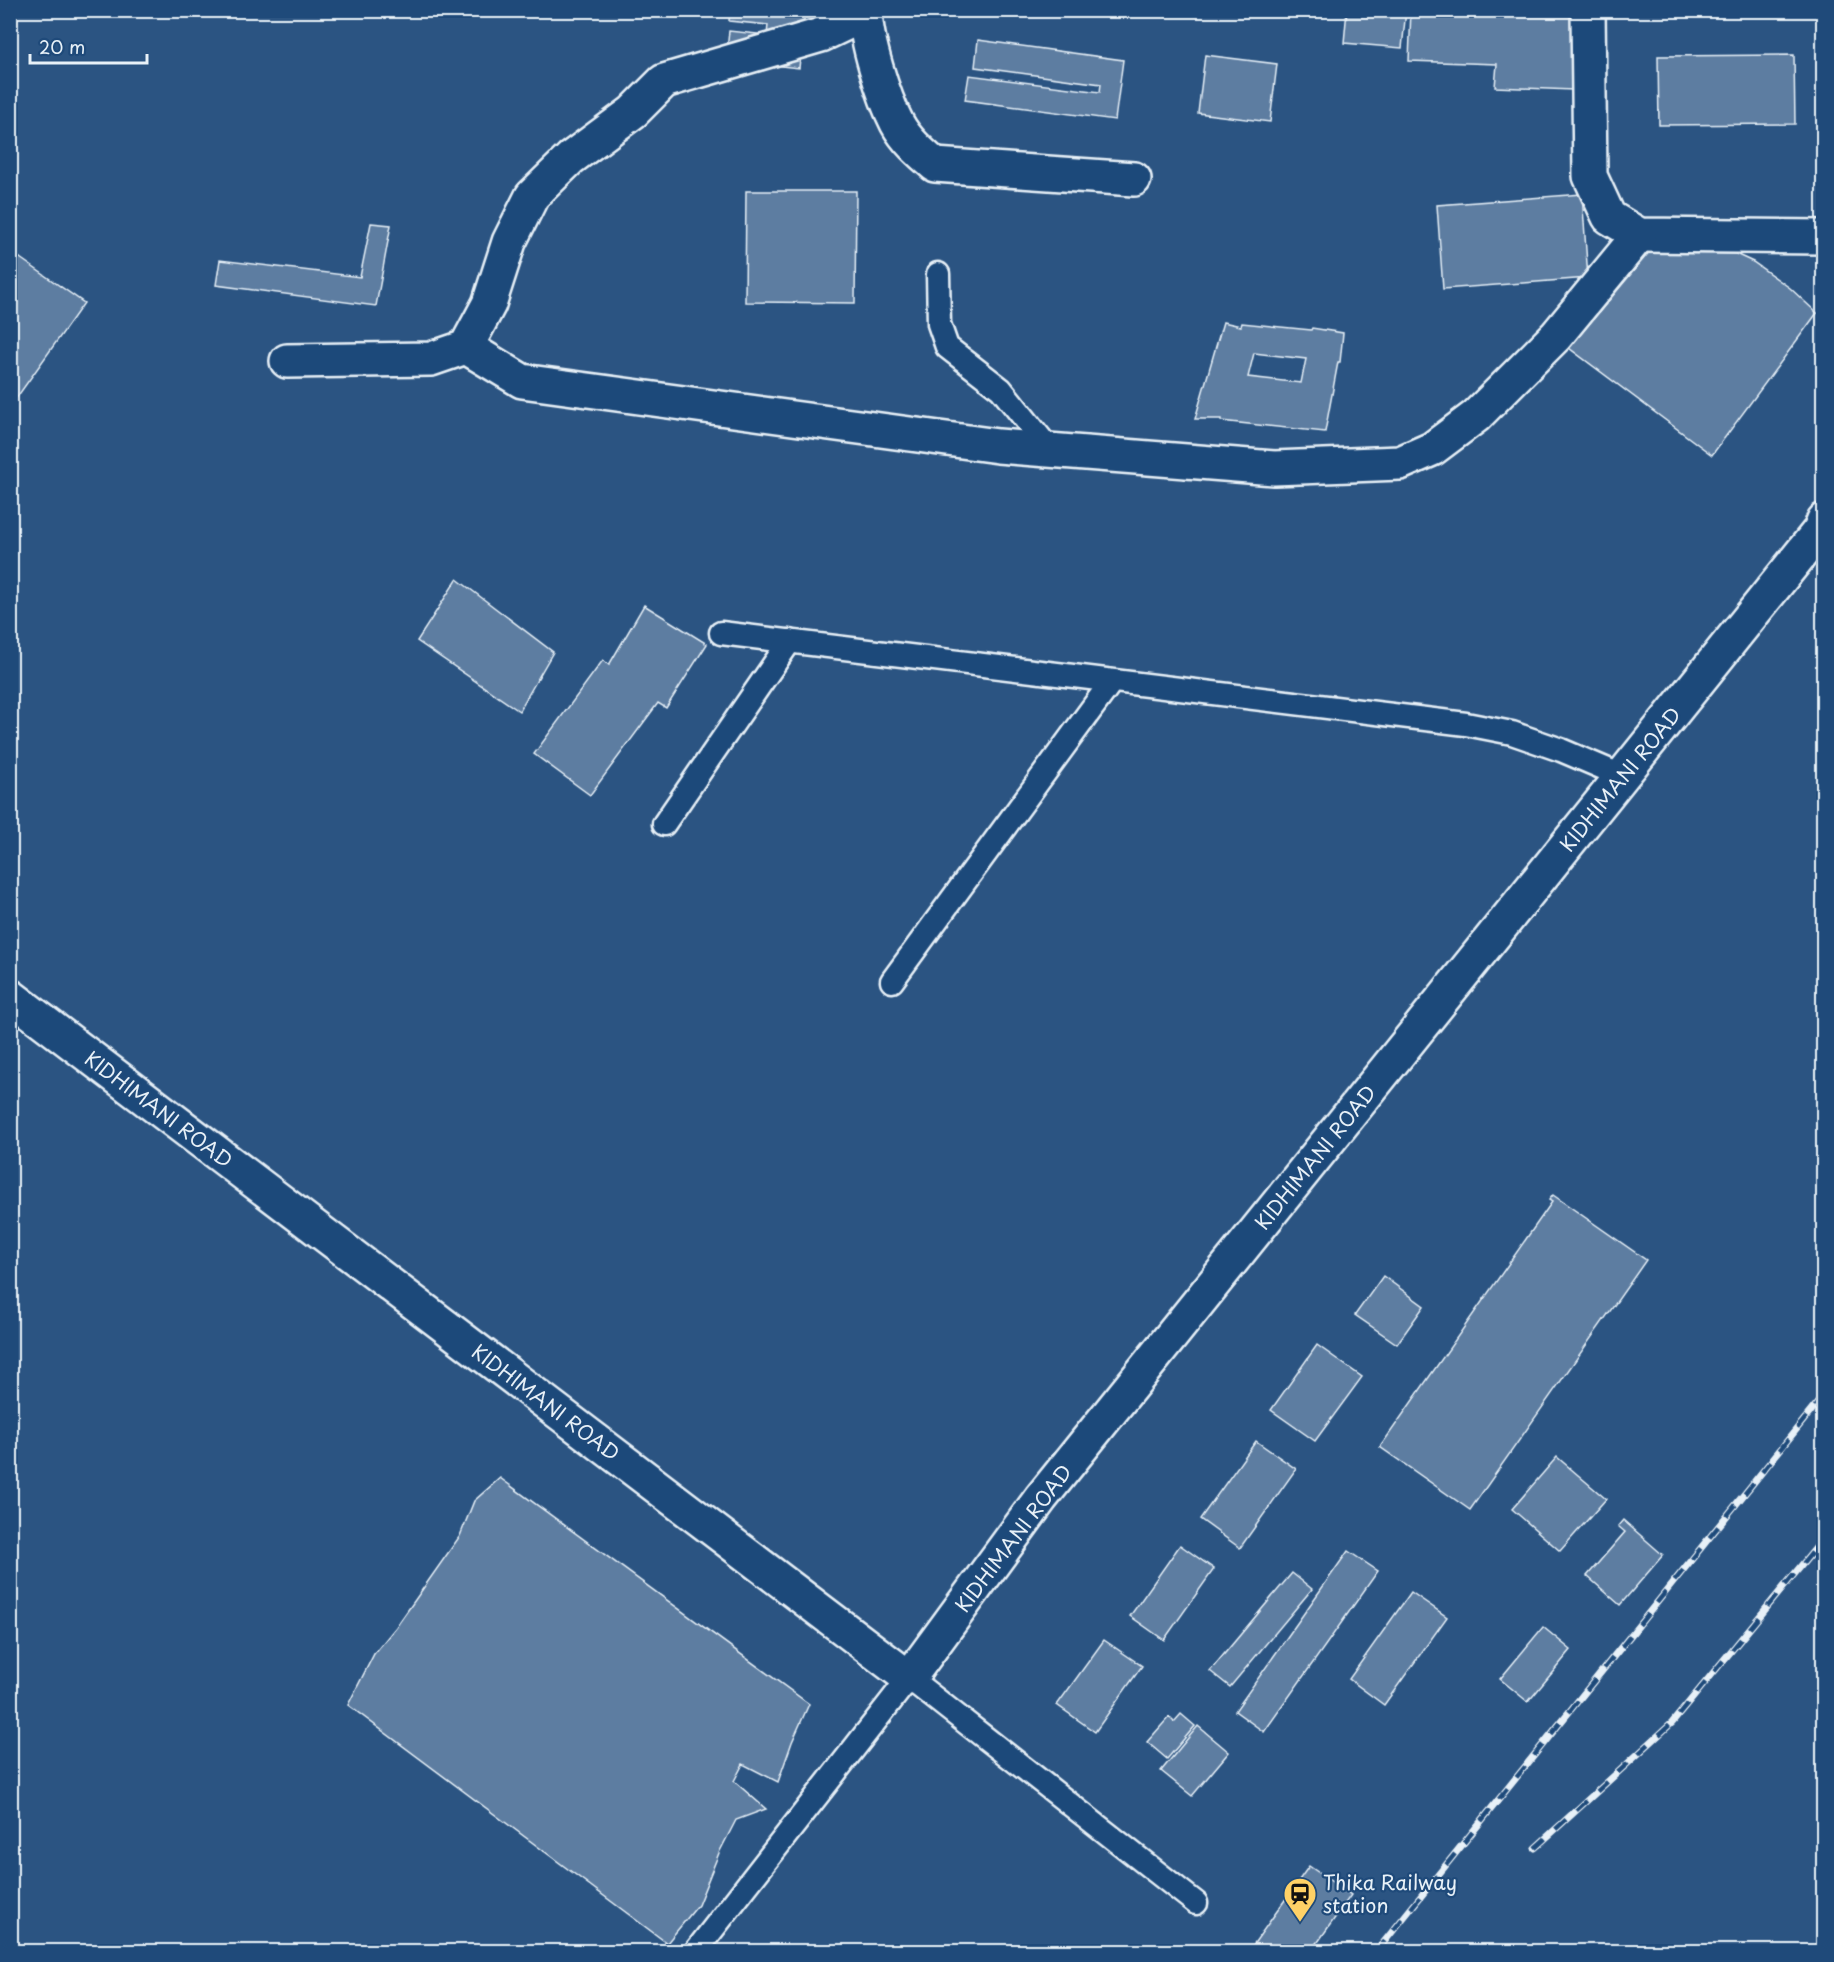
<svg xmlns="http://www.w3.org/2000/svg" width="1834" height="1962" font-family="'Playpen Sans',sans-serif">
<rect width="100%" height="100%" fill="#2b5482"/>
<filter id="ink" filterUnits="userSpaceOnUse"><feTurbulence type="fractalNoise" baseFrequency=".0167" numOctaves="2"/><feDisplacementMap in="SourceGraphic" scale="12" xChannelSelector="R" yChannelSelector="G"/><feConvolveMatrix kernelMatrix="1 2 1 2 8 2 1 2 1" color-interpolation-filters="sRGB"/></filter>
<g filter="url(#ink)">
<g fill="#5d7da1" stroke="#e8f1f8" stroke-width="1.5" fill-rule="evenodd">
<polygon points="730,10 805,10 799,68 726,60 729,31 767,35 768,25 729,21"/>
<polygon points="1347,10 1406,10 1402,48 1344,43"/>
<polygon points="1411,10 1506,10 1506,13 1517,14 1576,16 1573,90 1495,87 1497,64 1409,61"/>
<polygon points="978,40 1123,60 1115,120 965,100 969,75 1100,92 1101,84 975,67"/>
<polygon points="1205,55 1277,64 1270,122 1198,113"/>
<polygon points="1794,55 1795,124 1659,125 1658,56"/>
<polygon points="746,191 856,191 855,303 745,302"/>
<polygon points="1582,194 1588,278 1443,289 1437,205"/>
<polygon points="371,223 391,225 376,306 216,285 220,260 360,277"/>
<polygon points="1651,250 1727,250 1753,262 1790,288 1817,313 1712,455 1569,348"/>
<polygon points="10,251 84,303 10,407 10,311 15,304 10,301"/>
<path d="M1223,322L1241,326L1242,323L1311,330L1312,328L1343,333L1340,362H1338L1325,432L1221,421V419H1195ZM1254,353L1306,359L1301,383L1248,377Z"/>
<polygon points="457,579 553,652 519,711 417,641"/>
<polygon points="644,605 707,644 666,708 658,703 590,795 534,754 603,660 609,665"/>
<polygon points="1553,1195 1646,1260 1470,1510 1380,1447 1552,1202 1549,1200"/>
<polygon points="1383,1276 1424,1306 1397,1344 1355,1315"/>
<polygon points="1317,1345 1362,1377 1315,1441 1271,1410"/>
<polygon points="1256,1441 1296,1469 1240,1548 1200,1519"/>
<polygon points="1557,1457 1606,1499 1560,1551 1512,1509"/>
<polygon points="500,1478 809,1704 792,1742 778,1782 743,1764 734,1781 766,1809 736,1820 719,1853 698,1905 667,1943 348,1705 374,1654 396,1627 460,1536 474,1501"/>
<polygon points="1623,1520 1663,1555 1620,1605 1587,1576 1625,1532 1618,1526"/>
<polygon points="1180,1545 1214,1569 1164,1640 1130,1616"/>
<polygon points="1348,1551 1378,1571 1264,1732 1235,1711"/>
<polygon points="1292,1573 1312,1589 1230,1687 1210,1671"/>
<polygon points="1411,1592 1447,1617 1384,1705 1349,1679"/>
<polygon points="1543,1627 1571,1650 1528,1702 1500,1679"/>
<polygon points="1104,1640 1142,1666 1095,1732 1057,1705"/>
<polygon points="1181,1714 1195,1726 1167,1759 1147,1742 1169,1717 1174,1722"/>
<polygon points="1198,1726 1229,1752 1192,1796 1161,1771"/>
<polygon points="1309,1866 1351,1895 1311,1952 1248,1952"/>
</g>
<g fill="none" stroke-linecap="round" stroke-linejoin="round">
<g stroke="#e8f1f8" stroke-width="27">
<g id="lane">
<polyline points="938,274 939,324 947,347 1001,389 1050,450"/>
<polyline points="721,633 1466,724 1512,733 1561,750 1622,776"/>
<polyline points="664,824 790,641"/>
<polyline points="892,981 1112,681"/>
<polyline points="695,1952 909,1678 1196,1903"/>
</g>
</g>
<g stroke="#e8f1f8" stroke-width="38">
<g id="street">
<path d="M865,10C866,41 883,96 897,123C906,140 921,153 935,165L1134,179"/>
<polyline points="1588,10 1590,176 1609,217 1639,235 1824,237"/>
<polyline points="466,347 522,381 998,446 1274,468 1400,463 1432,449 1476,416 1556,336 1639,235"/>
<polyline points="287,361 431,359 466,347 489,304 509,242 532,196 571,158 633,112 664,81 821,35 865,14"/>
<polyline points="10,996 909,1678 1041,1498 1820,530 1824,520"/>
</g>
</g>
<use href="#lane" stroke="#1f4a7a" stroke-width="22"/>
<use href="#street" stroke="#1f4a7a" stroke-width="33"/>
<g stroke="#e8f1f8" stroke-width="7">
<g id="rail">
<polyline points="1535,1848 1672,1723 1824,1538"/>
<polyline points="1376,1952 1824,1395"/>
</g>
</g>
<use href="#rail" stroke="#1f4a7a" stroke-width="4.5" stroke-dasharray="14" stroke-linecap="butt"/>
</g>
</g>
<defs>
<g id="station-pin" transform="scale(1.725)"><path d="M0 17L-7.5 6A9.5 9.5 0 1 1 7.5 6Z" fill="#ffd166" stroke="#1f4a7a"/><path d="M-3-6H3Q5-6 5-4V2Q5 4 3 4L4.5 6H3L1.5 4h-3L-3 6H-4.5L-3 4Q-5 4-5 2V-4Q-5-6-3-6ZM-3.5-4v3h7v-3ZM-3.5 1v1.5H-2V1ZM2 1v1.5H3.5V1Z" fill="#111"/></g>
</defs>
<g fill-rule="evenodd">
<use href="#station-pin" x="1300" y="1894"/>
</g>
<g text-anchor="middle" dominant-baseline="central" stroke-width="4.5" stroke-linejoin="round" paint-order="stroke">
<g font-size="20" fill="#e8f1f8" stroke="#1f4a7a">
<text transform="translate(1620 779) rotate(-51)">KIDHIMANI ROAD</text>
<text transform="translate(159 1109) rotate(37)">KIDHIMANI ROAD</text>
<text transform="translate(1315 1157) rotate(-51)">KIDHIMANI ROAD</text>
<text transform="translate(546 1402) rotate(37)">KIDHIMANI ROAD</text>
<text transform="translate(1013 1538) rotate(-53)">KIDHIMANI ROAD</text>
</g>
<g font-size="20" fill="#e8f1f8" stroke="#1f4a7a" text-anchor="start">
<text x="1323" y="1882">Thika Railway<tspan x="1323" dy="23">station</tspan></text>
</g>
</g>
<rect width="1834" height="1962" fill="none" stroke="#1f4a7a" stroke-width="36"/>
<rect x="18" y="18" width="1798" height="1926" fill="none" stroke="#e8f1f8" stroke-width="2" filter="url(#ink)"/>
<path d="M30 54v9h117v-9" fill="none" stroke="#e8f1f8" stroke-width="3"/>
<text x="39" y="54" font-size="18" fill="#e8f1f8" stroke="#1f4a7a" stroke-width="4.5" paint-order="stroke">20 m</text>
</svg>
